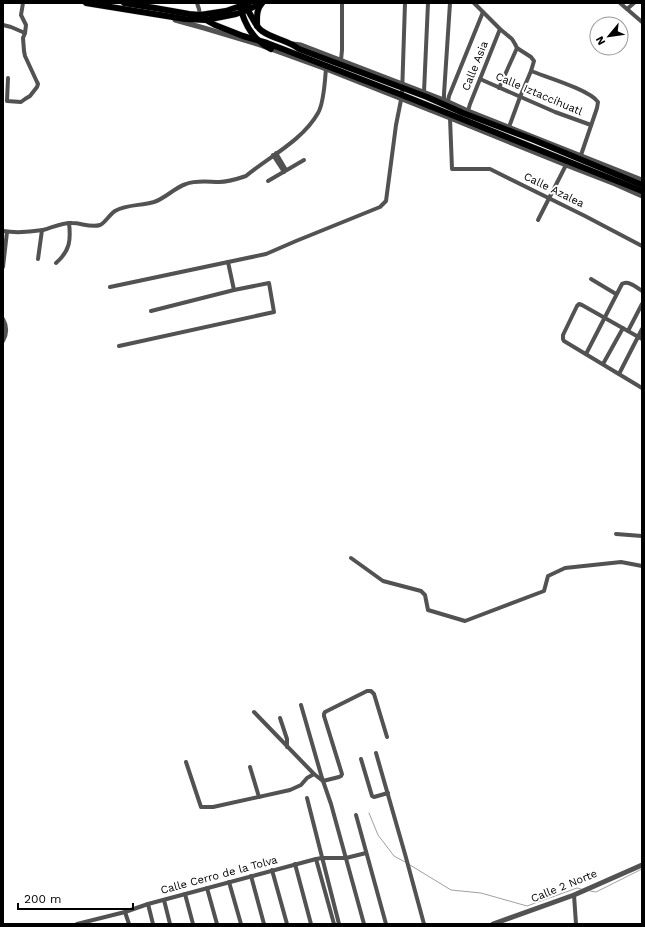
<svg xmlns="http://www.w3.org/2000/svg" width="645" height="927" font-family="'Work Sans',sans-serif">
<rect width="100%" height="100%" fill="#fff"/>
<g fill="none" stroke-linecap="round" stroke-linejoin="round">
<g stroke="#a0a0a0" stroke-width="1">
<polyline points="369,813 378,835 394,856 405,862"/>
<polyline points="410,865 451,890 481,893 527,906 577,888 581,889"/>
<polyline points="590,891 596,892 642,869"/>
</g>
<g stroke="#dbdbdb" stroke-width="7">
<g id="primary">
<polyline points="86,3 185,19 206,20 236,14 247,10 262,3"/>
<polyline points="124,3 155,8 189,14 200,15 226,11 249,3"/>
<path d="M239,7L246,8C252,15 254,25 262,31C273,39 288,40 299,49L427,97L463,113L534,140L642,185"/>
<path d="M242,8C241,13 243,16 245,21C250,33 259,43 271,49"/>
<polyline points="206,20 215,25 243,36 267,43 402,95 642,191"/>
<path d="M257,26C257,17 256,10 262,3"/>
</g>
</g>
<g stroke="#525252" stroke-width="4">
<polyline points="197,3 199,9 200,15"/>
<polyline points="474,3 500,29 512,39 515,44 517,48 531,57 534,61 531,71 520,97 509,127"/>
<polyline points="620,3 642,22"/>
<polyline points="627,9 634,3"/>
<polyline points="3,25 11,27 25,33"/>
<polyline points="341,60 342,50 342,3"/>
<path d="M531,71C546,77 590,90 598,102L597,108L581,155"/>
<polyline points="8,78 7,101 21,102 25,99 30,96 37,87 38,84 37,82 25,56 24,51 23,38 25,33 26,25 21,15 23,3"/>
<polyline points="480,79 555,112 591,125"/>
<polyline points="499,88 517,48"/>
<polyline points="424,92 428,3"/>
<polyline points="444,100 444,94 450,3"/>
<polyline points="448,101 449,96 483,12"/>
<polyline points="468,111 470,104 500,29"/>
<polyline points="450,118 452,169 490,169 585,216 642,246"/>
<polyline points="276,153 286,170"/>
<polyline points="273,155 284,172"/>
<polyline points="268,181 304,160"/>
<polyline points="538,220 566,165"/>
<path d="M3,231C15,233 30,232 43,230C52,228 63,222 72,223C81,223 91,228 100,225C105,223 109,215 115,211C127,204 141,206 154,202C166,198 174,188 186,184C196,180 209,182 219,182C229,182 237,179 246,176C269,157 303,140 318,113C324,103 325,80 326,68"/>
<polyline points="38,259 42,230"/>
<polyline points="228,262 234,290"/>
<path d="M56,263C70,251 71,240 69,223"/>
<polyline points="3,267 7,232"/>
<polyline points="591,279 616,294"/>
<polyline points="110,287 266,254 296,241 380,207 386,201 396,125 402,95 405,3"/>
<path d="M3,319C7,326 7,334 3,341"/>
<polyline points="628,331 642,304"/>
<polyline points="642,339 582,305 579,304 577,306 563,335 563,339 564,341 642,388"/>
<polyline points="119,346 274,312 269,283 234,290 151,311"/>
<path d="M586,354L622,284C628,280 636,287 642,291"/>
<polyline points="603,364 623,328"/>
<polyline points="619,374 642,329"/>
<polyline points="616,534 642,536"/>
<polyline points="351,558 383,581 421,591 425,595 428,610 465,621 544,591 548,576 565,568 621,562 642,566"/>
<polyline points="301,705 322,778 331,804 364,924"/>
<polyline points="254,712 314,774 323,781 339,777 341,776 342,774 324,716 324,714 325,712 367,691 371,691 374,694 387,737"/>
<polyline points="280,718 287,739 287,747"/>
<polyline points="376,753 405,854 424,924"/>
<polyline points="361,759 372,796 374,797 388,793"/>
<polyline points="186,762 201,807 213,807 290,790 301,785 307,778 314,774"/>
<polyline points="250,767 259,797"/>
<polyline points="307,798 339,924"/>
<polyline points="356,815 386,924"/>
<polyline points="316,859 334,924"/>
<polyline points="295,864 311,924"/>
<polyline points="272,870 287,924"/>
<polyline points="251,876 264,924"/>
<polyline points="229,882 241,924"/>
<polyline points="207,888 217,924"/>
<polyline points="185,894 193,924"/>
<polyline points="574,895 576,924"/>
<polyline points="164,900 170,924"/>
<polyline points="148,904 153,924"/>
<polyline points="125,912 129,924"/>
<polyline points="77,924 125,912 148,904 316,859 322,858 346,858 366,853"/>
</g>
<g stroke="#525252" stroke-width="5">
<polyline points="175,20 204,28 257,44 326,69 450,118 566,165 615,184 642,196"/>
<polyline points="293,44 301,45 444,100 468,111 642,180"/>
<polyline points="493,924 574,895 642,865"/>
</g>
<use href="#primary" stroke="#000" stroke-width="6"/>
</g>
<g text-anchor="middle" dominant-baseline="central" stroke-width="4" stroke-linejoin="round" paint-order="stroke">
<g font-size="11" fill="#000" stroke="#fff">
<text transform="translate(475 66) rotate(-68)">Calle Asia</text>
<text transform="translate(539 94) rotate(23)">Calle Iztaccíhuatl</text>
<text transform="translate(554 190) rotate(26)">Calle Azalea</text>
<text transform="translate(219 875) rotate(-15)">Calle Cerro de la Tolva</text>
<text transform="translate(564 886) rotate(-22)">Calle 2 Norte</text>
</g>
</g>
<rect width="645" height="927" fill="none" stroke="#000000" stroke-width="8"/>
<g transform="translate(609 36) rotate(241)"><circle r="19" fill="#ffffff" stroke="#999999"/>
<path d="M0-3L7 15L0 10L-7 15Z" fill="#000000"/>
<text y="-6" font-size="11" font-weight="bold" text-anchor="middle" fill="#000000">N</text>
</g>
<path d="M18 903v6h115v-6" fill="none" stroke="#000000" stroke-width="2"/>
<text x="24" y="903" font-size="12" fill="#000000" stroke="#ffffff" stroke-width="3" paint-order="stroke">200 m</text>
</svg>
